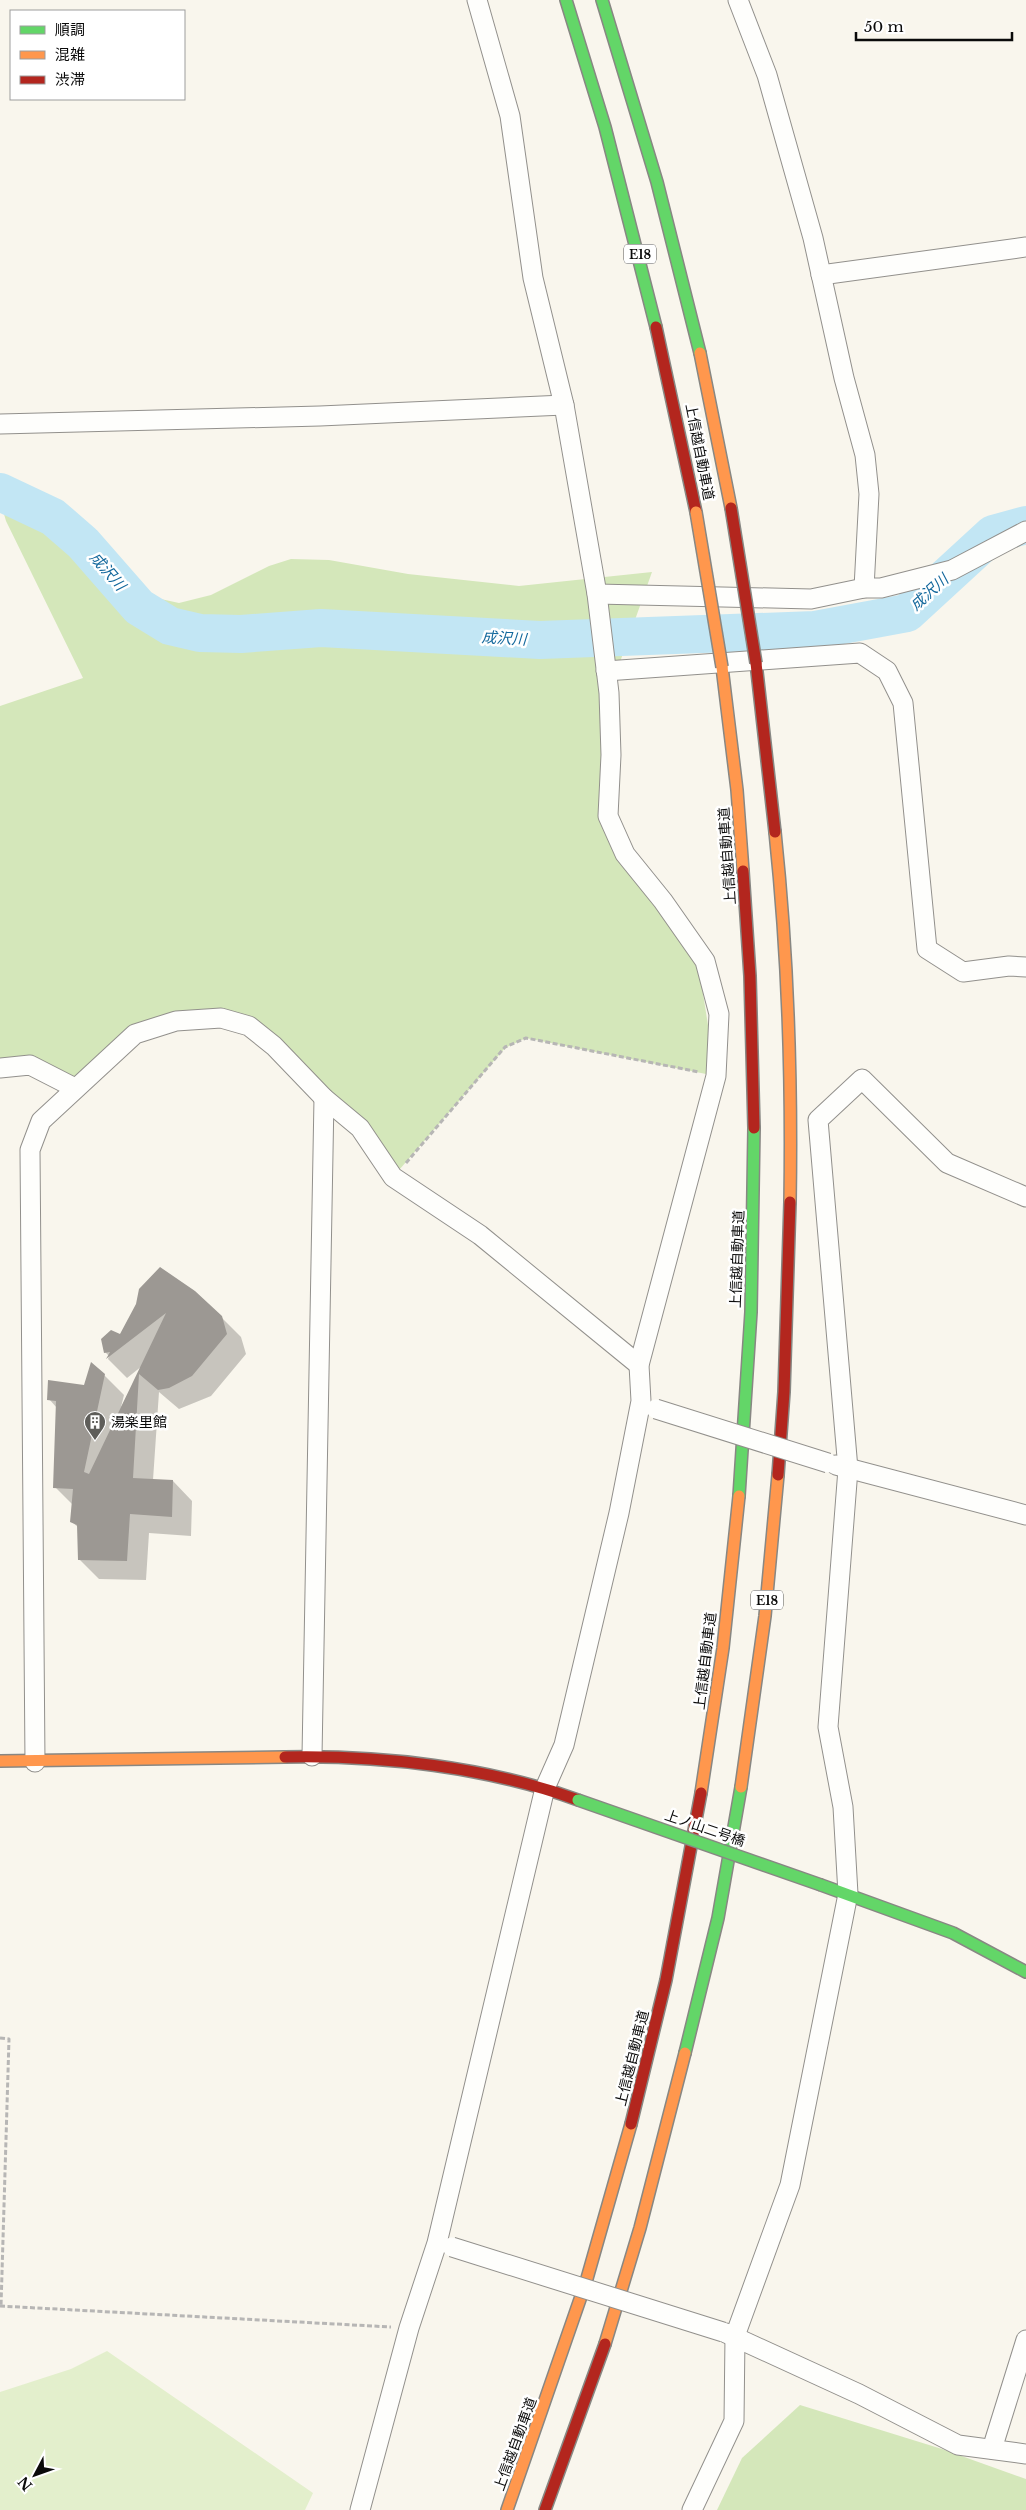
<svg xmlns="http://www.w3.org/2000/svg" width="1026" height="2510" font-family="'Libre Baskerville','Noto Sans JP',serif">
<rect width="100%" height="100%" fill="#f9f6ed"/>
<polygon fill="#e3efcc" points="107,2351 313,2493 305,2510 0,2510 0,2392 71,2369"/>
<g fill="#d4e7ba">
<polygon points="0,500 42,519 67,542 122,585 138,594 179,603 211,595 269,566 291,559 329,560 408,574 519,586 652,572 609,693 608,815 699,968 716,1076 526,1038 505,1048 393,1177 274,1046 221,1018 135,1034 75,1088 31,1065 0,1068 0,706 83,678 6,521"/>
<polygon points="800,2405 942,2449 1026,2479 1026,2510 717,2510 742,2458"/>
</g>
<polygon fill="#0003" points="137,1305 221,1317 241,1337 246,1354 211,1396 179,1409 159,1392 153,1480 173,1481 192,1501 191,1536 149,1533 146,1580 99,1579 79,1559 79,1528 72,1522 73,1505 55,1487 57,1408 49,1399 85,1386 104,1375 124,1395 121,1407 142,1366 127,1378 108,1359 109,1356 105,1352 120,1335"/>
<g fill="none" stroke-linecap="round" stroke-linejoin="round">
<polyline stroke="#c2e6f4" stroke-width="38" points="0,492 53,517 83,543 139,607 170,626 200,633 241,634 321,628 540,640 815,630 907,613 993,534 1026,525"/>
</g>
<polygon fill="#9c9893" points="160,1267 195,1291 222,1316 227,1334 192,1376 169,1388 158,1390 139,1374 133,1478 173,1480 172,1517 130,1514 127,1561 78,1560 77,1525 70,1522 73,1489 53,1488 56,1401 47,1400 48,1380 84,1385 91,1362 105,1374 84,1472 89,1474 166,1313 106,1359 110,1352 104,1353 101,1339 111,1330 120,1334 136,1304 139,1289"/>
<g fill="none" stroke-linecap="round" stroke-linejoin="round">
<g stroke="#92908c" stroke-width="21">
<g id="street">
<polyline points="738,0 767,75 813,238 844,378 865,455 869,494 864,588"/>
<polyline points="821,275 1026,247"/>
<polyline points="0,424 320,416 564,405"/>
<polyline points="597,594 811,599 864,588 881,588 952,570 1026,531"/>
<polyline points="606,671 860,653 887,671 903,703 927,949 963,972 1009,966 1026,967"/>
<polyline points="0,1068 30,1065 75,1088"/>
<polyline points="836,1465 1026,1515"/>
<polyline points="312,1756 324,1098"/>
<polyline points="35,1762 30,1150 41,1121 135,1034 176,1021 221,1018 249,1026 274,1046 324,1098 360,1128 393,1177 480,1235 639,1365"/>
<polyline points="726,2333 859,2394 958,2445 1026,2454"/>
<polyline points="992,2449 1026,2340"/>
<polyline points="360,2510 409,2328 437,2243 545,1788 564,1745 619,1513 641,1401 639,1365 716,1076 719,1014 705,961 663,901 625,854 608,816 611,755 609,693 597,594 564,405 533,278 510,116 477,0"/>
<polyline points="692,2510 734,2421 735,2336 790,2185 848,1894 843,1807 828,1727 848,1469 818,1120 862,1079 947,1163 1026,1197"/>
</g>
</g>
<g stroke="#888783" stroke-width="14">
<g id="fast">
<polyline points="566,0 605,127 656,327"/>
<polyline points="602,0 657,182 700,353"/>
<polyline points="739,1496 751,1312 754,1128"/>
<polyline points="821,1885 953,1933 1026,1972"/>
<polyline points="685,2053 718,1918 741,1787"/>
</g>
</g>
<g stroke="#888783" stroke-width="14">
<g id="slow">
<polyline points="700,353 731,508"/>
<polyline points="722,667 737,790 743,871"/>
<path d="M775,832C788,955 792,1079 790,1202"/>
<polyline points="0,1761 285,1757"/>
<polyline points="741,1787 765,1616 778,1475"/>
<polyline points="701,1793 723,1648 739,1496"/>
<polyline points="605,2344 640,2228 685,2053"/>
<polyline points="507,2510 586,2282 631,2124"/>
</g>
</g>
<g stroke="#888783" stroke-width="14">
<g id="jam">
<polyline points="656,327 696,512"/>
<polyline points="756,663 775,832"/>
<polyline points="743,871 750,976 754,1128"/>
<polyline points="778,1475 784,1392 790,1202"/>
<path d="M285,1757C381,1755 488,1767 578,1800"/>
<polyline points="631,2124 666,1980 701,1793"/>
<polyline points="545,2510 605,2344"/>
</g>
</g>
<g stroke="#b7b6b5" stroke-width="3" stroke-dasharray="5 2.5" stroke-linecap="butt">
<polyline points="406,1163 505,1047 526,1038 699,1072"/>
<polyline points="0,2038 9,2039 1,2306"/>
<polyline points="0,2306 391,2327"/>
</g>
<use href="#street" stroke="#fefefc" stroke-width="19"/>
<use href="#fast" stroke="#63d668" stroke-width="11"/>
<use href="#slow" stroke="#ff974d" stroke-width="11"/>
<use href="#jam" stroke="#b3261e" stroke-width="11"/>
<g stroke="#92908c" stroke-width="21" stroke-linecap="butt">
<g id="street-bridge">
<polyline points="656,1409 828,1463"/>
<polyline points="452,2247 723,2332"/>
</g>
</g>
<g stroke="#888783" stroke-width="14" stroke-linecap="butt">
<polyline id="fast-bridge" points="578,1800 821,1885"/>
</g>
<g stroke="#888783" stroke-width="14" stroke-linecap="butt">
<polyline id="slow-bridge" points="696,512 722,667"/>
</g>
<g stroke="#888783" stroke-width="14" stroke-linecap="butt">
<polyline id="jam-bridge" points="731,508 756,663"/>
</g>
<use href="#street-bridge" stroke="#fefefc" stroke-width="19"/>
<use href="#fast-bridge" stroke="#63d668" stroke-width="11"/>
<use href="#slow-bridge" stroke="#ff974d" stroke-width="11"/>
<use href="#jam-bridge" stroke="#b3261e" stroke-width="11"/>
</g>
<defs>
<g id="building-pin" transform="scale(1.125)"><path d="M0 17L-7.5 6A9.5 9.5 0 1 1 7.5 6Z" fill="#5e5d59" stroke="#fff"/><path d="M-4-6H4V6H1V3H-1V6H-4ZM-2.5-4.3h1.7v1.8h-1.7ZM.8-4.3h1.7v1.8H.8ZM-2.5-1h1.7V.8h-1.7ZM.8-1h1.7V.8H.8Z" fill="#fff"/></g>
</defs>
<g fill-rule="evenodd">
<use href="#building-pin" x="95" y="1422"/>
</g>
<g text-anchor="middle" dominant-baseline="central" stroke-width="5" stroke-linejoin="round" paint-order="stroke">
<g fill="#fff" stroke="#545454" stroke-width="1">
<rect x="624" y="244.5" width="32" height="19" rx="4"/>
<rect x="751" y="1590.5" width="32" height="19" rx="4"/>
</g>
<g font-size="12" font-weight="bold" fill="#0a0a0a">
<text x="640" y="254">E18</text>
<text x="767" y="1600">E18</text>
</g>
<g font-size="14" fill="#0a0a0a" stroke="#fff">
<text transform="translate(700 452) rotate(79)">上信越自動車道</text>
<text transform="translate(727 856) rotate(-94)">上信越自動車道</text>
<text transform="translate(737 1259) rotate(-88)">上信越自動車道</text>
<text transform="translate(705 1661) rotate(-83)">上信越自動車道</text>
<text transform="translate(705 1828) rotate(19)">上ノ山二号橋</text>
<text transform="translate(632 2058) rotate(-76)">上信越自動車道</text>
<text transform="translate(515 2444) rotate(-70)">上信越自動車道</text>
</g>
<g font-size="14" fill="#0a0a0a" stroke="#fff" text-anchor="start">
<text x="111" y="1422">湯楽里館</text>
</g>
<g font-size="15" font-style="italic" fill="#13689c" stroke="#fff">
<text transform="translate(108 571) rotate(49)">成沢川</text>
<text transform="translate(929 592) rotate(-42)">成沢川</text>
<text transform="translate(504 638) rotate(3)">成沢川</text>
</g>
</g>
<rect x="10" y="10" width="175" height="90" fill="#ffffff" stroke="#9d9d9d"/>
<rect x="20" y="26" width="25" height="8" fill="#63d668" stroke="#9d9d9d"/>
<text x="55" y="35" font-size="15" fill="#0a0a0a">順調</text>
<rect x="20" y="51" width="25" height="8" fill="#ff974d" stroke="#9d9d9d"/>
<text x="55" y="60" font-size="15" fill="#0a0a0a">混雑</text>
<rect x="20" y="76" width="25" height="8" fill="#b3261e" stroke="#9d9d9d"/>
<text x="55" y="85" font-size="15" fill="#0a0a0a">渋滞</text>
<g transform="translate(35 2475) rotate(229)" stroke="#ffffff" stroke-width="4" paint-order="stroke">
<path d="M0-4L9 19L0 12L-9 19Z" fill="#0a0a0a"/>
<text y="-8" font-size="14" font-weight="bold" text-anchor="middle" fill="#0a0a0a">N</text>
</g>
<path d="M856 32v8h156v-8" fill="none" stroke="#0a0a0a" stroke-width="2.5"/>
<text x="864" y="32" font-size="15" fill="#0a0a0a" stroke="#ffffff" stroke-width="4" paint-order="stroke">50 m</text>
</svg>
